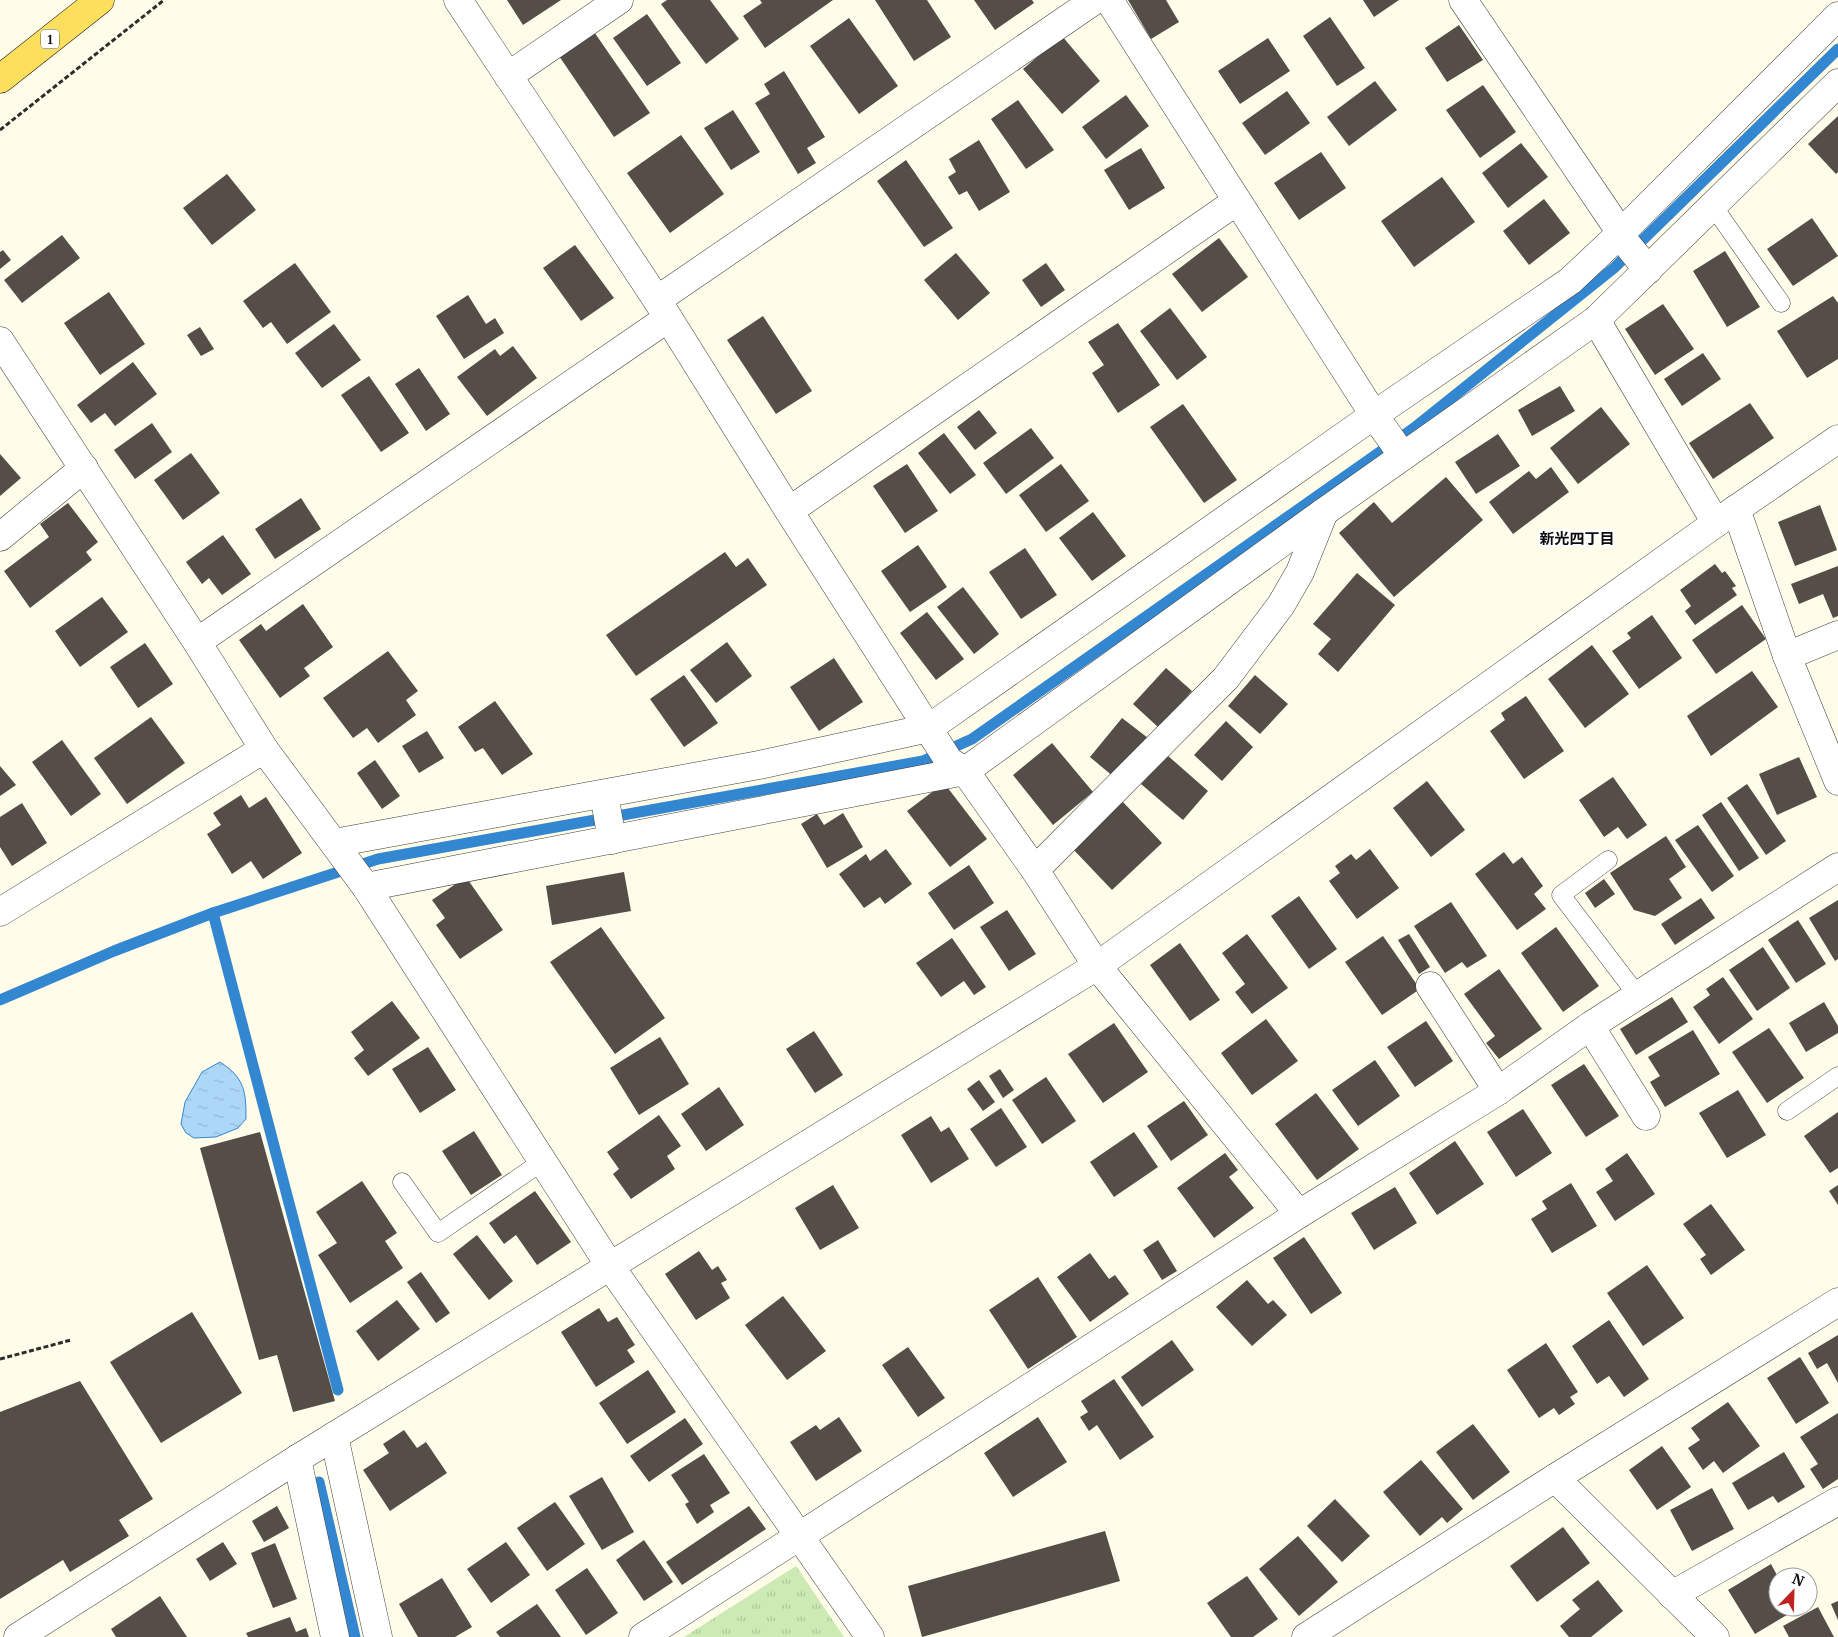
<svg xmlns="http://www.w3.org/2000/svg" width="1838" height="1637" font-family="Merriweather,'Noto Sans JP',serif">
<defs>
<pattern id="grass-tufts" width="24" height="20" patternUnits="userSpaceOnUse" patternTransform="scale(1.25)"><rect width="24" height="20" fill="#cceab3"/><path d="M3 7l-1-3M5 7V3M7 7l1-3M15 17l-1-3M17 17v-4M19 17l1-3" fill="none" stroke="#aec799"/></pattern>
<pattern id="water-ripples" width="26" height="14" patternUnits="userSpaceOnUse" patternTransform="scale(1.25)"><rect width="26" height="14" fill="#add7f8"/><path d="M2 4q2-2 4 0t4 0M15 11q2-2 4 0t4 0" fill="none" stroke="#94b7d3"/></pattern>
</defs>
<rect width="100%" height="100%" fill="#fffcea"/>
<polygon fill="url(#grass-tufts)" points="796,1566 844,1637 684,1637"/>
<path fill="url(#water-ripples)" stroke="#3387d0" d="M220,1062C245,1078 246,1092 246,1119L238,1128L216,1137L194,1138L186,1133L181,1124L185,1102L202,1072Z"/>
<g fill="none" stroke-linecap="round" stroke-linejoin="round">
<g stroke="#3387d0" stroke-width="11">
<polyline points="0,1000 114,951 213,913"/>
<polyline points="338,1390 213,913 378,859 923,761 972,739 1414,428 1614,268 1838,49"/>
<polyline points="319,1482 355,1637"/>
</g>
</g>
<g fill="#544d48">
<polygon points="507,0 561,0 523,25"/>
<polygon points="667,0 710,0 739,39 706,64 661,4"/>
<polygon points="760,0 833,0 765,48 743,16 762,3"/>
<polygon points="875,0 927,0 951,37 914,61"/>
<polygon points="974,0 1032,0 1034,3 995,30"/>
<polygon points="1128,0 1166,0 1179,22 1151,39"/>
<polygon points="1363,0 1399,0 1374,17"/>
<polygon points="647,14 681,63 647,86 613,38"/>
<polygon points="1330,17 1365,68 1337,86 1303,36"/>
<polygon points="849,18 898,86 859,114 810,46"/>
<polygon points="1459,25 1483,60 1447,82 1425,48"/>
<polygon points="590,26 650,113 614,137 555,50"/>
<polygon points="1062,36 1100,81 1062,114 1023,69"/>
<polygon points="1268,38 1290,71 1240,104 1218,71"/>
<polygon points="784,71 825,137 807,148 816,163 798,174 755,103 770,94 764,84"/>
<polygon points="1375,81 1397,110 1349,146 1327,117"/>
<polygon points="1483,85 1516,132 1480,158 1446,110"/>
<polygon points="1287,91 1310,123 1265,155 1242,123"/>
<polygon points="1126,95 1149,126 1106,159 1082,127"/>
<polygon points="1018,100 1054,150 1026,169 991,119"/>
<polygon points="733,110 760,152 731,170 704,128"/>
<polygon points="1838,116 1838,172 1836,174 1808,144"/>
<polygon points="681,135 724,194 670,233 627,173"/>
<polygon points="979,140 1010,192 979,211 967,191 959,195 948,177 956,172 949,159"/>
<polygon points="1521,143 1548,177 1508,208 1482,173"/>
<polygon points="1141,148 1165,188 1129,210 1104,170"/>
<polygon points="1321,152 1346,188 1299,220 1274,183"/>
<polygon points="906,160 953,228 924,247 877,181"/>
<polygon points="227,174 256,210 212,245 183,208"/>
<polygon points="1442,177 1475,222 1414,267 1381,221"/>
<polygon points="1544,199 1570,233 1529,265 1503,231"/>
<polygon points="1812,218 1838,256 1793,286 1767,249"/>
<polygon points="62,235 80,258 22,303 4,280"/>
<polygon points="1219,238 1248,277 1202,312 1172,274"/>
<polygon points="575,245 614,298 581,321 543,268"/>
<polygon points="3,250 11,260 0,269 0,252"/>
<polygon points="1725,251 1760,307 1727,327 1693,271"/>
<polygon points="956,253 990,293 958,320 924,280"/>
<polygon points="295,263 331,312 287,344 271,322 263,328 243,301"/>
<polygon points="1046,263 1065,290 1041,307 1022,280"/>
<polygon points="109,292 145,344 100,375 64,323"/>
<polygon points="468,295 486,324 495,318 504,333 464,359 436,316"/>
<polygon points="1833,296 1838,303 1838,359 1807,378 1777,331"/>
<polygon points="1663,304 1694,349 1655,375 1625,329"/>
<polygon points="1170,308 1207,357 1177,380 1140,331"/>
<polygon points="763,316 812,391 776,414 727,340"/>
<polygon points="1118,323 1160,385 1118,413 1092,373 1104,365 1088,342"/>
<polygon points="334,324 361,360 322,388 295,353"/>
<polygon points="200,327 214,349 201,356 187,335"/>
<polygon points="513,346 537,378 487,416 457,377 495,349 500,356"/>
<polygon points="1703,353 1721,379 1682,406 1664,379"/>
<polygon points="133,362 157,394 115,426 105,413 91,423 77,405"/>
<polygon points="419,368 450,414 426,431 395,384"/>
<polygon points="369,376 409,433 381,452 341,395"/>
<polygon points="1560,386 1575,411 1532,436 1518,410"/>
<polygon points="1750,403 1774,438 1713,479 1689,443"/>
<polygon points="1183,404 1237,480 1204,503 1150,427"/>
<polygon points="1601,407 1630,444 1578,484 1550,448"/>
<polygon points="979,410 997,433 975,450 957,427"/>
<polygon points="152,423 172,452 135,479 114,450"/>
<polygon points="1031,428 1054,458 1006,494 983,463"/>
<polygon points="944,433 976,475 950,494 918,453"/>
<polygon points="1498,434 1520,466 1476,494 1455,462"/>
<polygon points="191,453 220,493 183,520 154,480"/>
<polygon points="0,454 21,478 0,496"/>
<polygon points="907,464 938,511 905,533 873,486"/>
<polygon points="1061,464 1089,501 1046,532 1019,495"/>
<polygon points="1551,467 1569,492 1513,534 1489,502 1529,471 1536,479"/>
<polygon points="1446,477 1483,520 1394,597 1339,533 1374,502 1392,523"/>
<polygon points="301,498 321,529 275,559 255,529"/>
<polygon points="68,503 98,542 86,552 92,560 30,608 4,571 49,537 40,524"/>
<polygon points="1820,505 1837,550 1795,566 1778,522"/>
<polygon points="1093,512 1126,556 1092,581 1059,538"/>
<polygon points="223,535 251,574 222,595 209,578 202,584 186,562"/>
<polygon points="918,545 947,587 910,612 881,571"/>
<polygon points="1025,548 1057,595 1021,619 989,572"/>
<polygon points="725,552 736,567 748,558 767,585 636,676 606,635"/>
<polygon points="1715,564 1722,573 1725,571 1736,586 1732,588 1737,595 1695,625 1685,611 1691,606 1680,590"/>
<polygon points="1838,566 1838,616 1833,618 1823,594 1799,604 1791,584"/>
<polygon points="1357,573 1395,605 1338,672 1318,654 1331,639 1313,624"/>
<polygon points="963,587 999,634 974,654 937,607"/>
<polygon points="102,597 128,632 80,667 55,631"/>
<polygon points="303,604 333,647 304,668 310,676 280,698 239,640 261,624 266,631"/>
<polygon points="1742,605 1766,639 1716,674 1692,640"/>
<polygon points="927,612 964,659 936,680 900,633"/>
<polygon points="1652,615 1682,658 1639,689 1612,651 1631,638 1627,633"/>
<polygon points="727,642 752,676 716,703 690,670"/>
<polygon points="145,643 173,684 138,708 110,667"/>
<polygon points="1592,645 1629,694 1585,728 1548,679"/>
<polygon points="388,651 418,691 406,700 416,715 378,743 367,728 353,738 323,698"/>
<polygon points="834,658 863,702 819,731 790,687"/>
<polygon points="1166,668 1192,691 1159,728 1133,704"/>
<polygon points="1752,671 1778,707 1711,756 1687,716"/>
<polygon points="684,675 718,723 684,747 650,699"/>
<polygon points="1255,675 1288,704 1260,734 1228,706"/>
<polygon points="1526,696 1564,751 1524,779 1490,731 1505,720 1501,713"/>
<polygon points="495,701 533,754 502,775 483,748 475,752 458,727"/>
<polygon points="151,717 185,763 127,804 94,758"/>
<polygon points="1122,718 1148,738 1115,778 1090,757"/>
<polygon points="1226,721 1253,747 1222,781 1194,755"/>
<polygon points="427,731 444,758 419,773 402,746"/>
<polygon points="62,740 101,794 71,816 32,762"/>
<polygon points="1052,743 1093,792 1053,825 1013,775"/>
<polygon points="1167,755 1208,791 1183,820 1141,784"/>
<polygon points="1799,757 1817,797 1777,815 1759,774"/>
<polygon points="375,760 400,796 382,809 357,773"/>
<polygon points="0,766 16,785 0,796"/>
<polygon points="1613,777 1647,825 1627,839 1618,827 1604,837 1579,800"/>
<polygon points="1427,781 1465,830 1431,857 1393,808"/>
<polygon points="944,783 987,839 950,867 907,811"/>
<polygon points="1747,784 1786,841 1766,855 1727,798"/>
<polygon points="241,795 249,808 266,797 302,853 263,879 251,861 232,874 207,834 221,825 213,813"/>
<polygon points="1122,801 1162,843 1112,890 1072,848"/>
<polygon points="1721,802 1759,858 1739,871 1702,815"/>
<polygon points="22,803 47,843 12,866 0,847 0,817"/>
<polygon points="843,813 863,847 827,868 801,824 817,814 824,825"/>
<polygon points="1698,825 1734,876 1712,892 1675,840"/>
<polygon points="1666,836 1686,867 1669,879 1682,898 1655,916 1634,910 1610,873"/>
<polygon points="886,849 912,884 885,904 880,897 864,908 839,874 866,854 870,861"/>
<polygon points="1370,849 1399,888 1357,919 1329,881 1340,873 1335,866 1351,854 1356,860"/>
<polygon points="1504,852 1513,864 1522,857 1543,886 1534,894 1546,909 1517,930 1475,874"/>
<polygon points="969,865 994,903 954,930 928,893"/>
<polygon points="624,872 631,911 552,925 546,886"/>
<polygon points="466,877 503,930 460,959 436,925 445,918 432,900"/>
<polygon points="1604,879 1615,894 1595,908 1585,893"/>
<polygon points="1299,896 1337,949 1309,969 1271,916"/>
<polygon points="1701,898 1715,918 1675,945 1661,924"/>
<polygon points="1838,900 1838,959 1835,961 1809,918"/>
<polygon points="1451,902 1487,956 1467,968 1462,962 1445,973 1414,926"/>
<polygon points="1007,910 1036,954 1009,971 980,927"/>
<polygon points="1798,920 1826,964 1796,983 1768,940"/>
<polygon points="601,927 665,1018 615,1054 550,962"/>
<polygon points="1556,927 1599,986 1563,1012 1521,953"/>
<polygon points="1247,934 1288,988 1252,1014 1235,992 1245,984 1222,953"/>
<polygon points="1409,934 1430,967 1419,974 1398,940"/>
<polygon points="1383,936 1420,989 1382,1015 1345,962"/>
<polygon points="952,938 986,987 974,995 964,981 941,997 916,963"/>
<polygon points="1180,943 1220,1000 1190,1021 1150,965"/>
<polygon points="1763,947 1790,988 1757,1011 1729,970"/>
<polygon points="1499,969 1542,1029 1499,1059 1486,1043 1495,1036 1464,994"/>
<polygon points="1723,977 1753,1019 1719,1044 1693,1007 1710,995 1706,989"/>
<polygon points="1672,997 1688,1022 1636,1055 1620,1029"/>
<polygon points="392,1001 420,1038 368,1076 354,1058 364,1050 351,1032"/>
<polygon points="1824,1002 1838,1026 1838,1033 1806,1052 1789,1023"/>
<polygon points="1266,1019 1298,1061 1252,1095 1221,1053"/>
<polygon points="1426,1021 1453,1061 1415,1087 1387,1047"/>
<polygon points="1114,1023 1148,1072 1103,1103 1068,1054"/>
<polygon points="1769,1028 1804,1078 1767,1103 1732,1052"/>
<polygon points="1693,1030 1720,1074 1665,1107 1650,1082 1660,1076 1648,1057"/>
<polygon points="814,1031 843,1075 815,1093 786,1049"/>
<polygon points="660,1037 689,1084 639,1115 610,1068"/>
<polygon points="428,1047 456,1090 420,1113 392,1069"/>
<polygon points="1375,1060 1400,1096 1358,1126 1332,1090"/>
<polygon points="1584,1064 1619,1116 1586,1137 1551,1085"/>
<polygon points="1000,1069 1014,1090 1003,1098 989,1076"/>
<polygon points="1046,1077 1076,1121 1042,1144 1012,1100"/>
<polygon points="979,1080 995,1102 983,1111 967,1089"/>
<polygon points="719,1087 744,1125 706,1151 681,1114"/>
<polygon points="1738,1090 1766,1135 1727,1158 1699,1113"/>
<polygon points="1316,1093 1359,1149 1317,1180 1275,1124"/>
<polygon points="1184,1101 1208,1135 1171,1161 1147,1126"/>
<polygon points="1001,1108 1027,1147 996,1167 970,1129"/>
<polygon points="1523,1109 1552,1153 1516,1177 1487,1132"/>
<polygon points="1838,1112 1838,1168 1830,1173 1804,1136"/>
<polygon points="659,1115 681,1146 667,1156 675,1169 631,1199 613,1174 619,1169 607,1152"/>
<polygon points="931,1116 941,1132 949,1127 969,1159 931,1183 901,1135"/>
<polygon points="474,1131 502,1175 471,1195 442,1151"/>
<polygon points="260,1132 335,1401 293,1412 277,1355 259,1360 200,1148"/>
<polygon points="1134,1132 1158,1167 1114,1197 1090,1162"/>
<polygon points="1455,1141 1484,1184 1437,1215 1409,1173"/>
<polygon points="1225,1153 1238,1170 1229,1177 1254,1208 1214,1238 1177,1188"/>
<polygon points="1627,1153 1655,1194 1615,1221 1596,1192 1613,1181 1605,1169"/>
<polygon points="362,1181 397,1233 385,1241 403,1268 350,1303 318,1255 337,1243 316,1212"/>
<polygon points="1571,1183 1597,1226 1552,1253 1531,1219 1547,1209 1542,1201"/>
<polygon points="833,1185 859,1228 820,1250 795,1208"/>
<polygon points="1838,1185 1838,1205 1829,1191"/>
<polygon points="1395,1187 1417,1223 1374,1250 1351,1213"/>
<polygon points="535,1191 571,1242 537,1265 516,1235 504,1244 489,1223"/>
<polygon points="1711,1204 1745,1250 1711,1275 1700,1259 1706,1255 1683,1224"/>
<polygon points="477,1235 513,1281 489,1300 453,1254"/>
<polygon points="1304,1237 1342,1293 1311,1314 1273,1258"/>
<polygon points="1158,1240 1177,1271 1162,1280 1143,1250"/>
<polygon points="699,1251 712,1270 718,1266 727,1280 721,1283 730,1298 696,1320 665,1274"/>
<polygon points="1090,1253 1109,1279 1115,1275 1129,1294 1090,1322 1057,1277"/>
<polygon points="1647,1265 1684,1318 1643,1346 1607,1293"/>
<polygon points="421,1272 450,1313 436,1323 407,1282"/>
<polygon points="1038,1277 1077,1337 1028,1369 989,1310"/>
<polygon points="1247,1280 1268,1304 1273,1300 1287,1315 1252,1346 1216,1307"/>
<polygon points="783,1296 826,1351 787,1380 745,1325"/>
<polygon points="397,1300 420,1329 378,1361 356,1331"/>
<polygon points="599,1308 608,1322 617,1317 635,1345 627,1350 635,1362 596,1387 561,1332"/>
<polygon points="192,1312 242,1393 161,1443 110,1362"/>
<polygon points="1609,1320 1649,1379 1624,1397 1609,1376 1597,1384 1572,1346"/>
<polygon points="1838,1335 1838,1383 1827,1363 1817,1369 1808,1353"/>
<polygon points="1172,1340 1194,1370 1142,1407 1121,1377"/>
<polygon points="1546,1343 1578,1392 1570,1397 1575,1404 1559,1415 1554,1408 1539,1418 1507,1370"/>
<polygon points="908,1347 945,1398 918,1417 882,1365"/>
<polygon points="1800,1357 1829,1403 1796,1424 1767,1378"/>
<polygon points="648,1370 676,1412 627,1444 599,1403"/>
<polygon points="1114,1379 1154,1437 1120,1460 1097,1425 1089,1431 1080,1417 1088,1412 1081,1401"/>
<polygon points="80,1381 153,1499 119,1520 129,1536 70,1572 63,1560 0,1599 0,1412"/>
<polygon points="1728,1402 1760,1446 1723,1473 1714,1461 1703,1470 1688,1448 1700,1440 1691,1428"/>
<polygon points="1838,1413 1838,1479 1823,1489 1810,1469 1818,1464 1800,1437"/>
<polygon points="839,1417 862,1451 816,1481 790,1442 816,1425 820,1430"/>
<polygon points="1038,1417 1067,1462 1013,1497 984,1453"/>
<polygon points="685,1418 703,1444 649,1482 630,1456"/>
<polygon points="1473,1424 1510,1472 1473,1500 1436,1452"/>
<polygon points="404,1430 417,1448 426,1442 447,1473 390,1511 363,1470 389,1453 383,1444"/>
<polygon points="1662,1446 1691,1487 1657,1510 1629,1470"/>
<polygon points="1784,1452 1805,1487 1778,1503 1773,1496 1748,1510 1732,1483"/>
<polygon points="704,1454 730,1493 710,1505 714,1512 697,1524 685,1504 689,1502 671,1475"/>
<polygon points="1421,1460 1463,1509 1447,1523 1442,1517 1420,1536 1383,1492"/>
<polygon points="602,1477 634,1532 602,1550 569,1496"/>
<polygon points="1712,1488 1734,1529 1692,1551 1670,1510"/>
<polygon points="1335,1499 1370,1536 1342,1562 1307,1526"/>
<polygon points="555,1502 585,1544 547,1571 517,1528"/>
<polygon points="277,1506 289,1528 264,1542 252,1521"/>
<polygon points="749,1506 766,1529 682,1585 666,1562"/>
<polygon points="1563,1527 1590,1563 1537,1602 1510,1566"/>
<polygon points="1105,1531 1120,1581 922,1637 908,1586"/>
<polygon points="1298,1536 1338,1582 1299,1616 1259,1569"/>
<polygon points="644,1540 673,1582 644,1601 616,1560"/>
<polygon points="223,1542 237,1564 210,1581 196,1559"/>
<polygon points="506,1542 530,1575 491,1603 467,1569"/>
<polygon points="275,1543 297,1599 273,1608 251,1553"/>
<polygon points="1771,1564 1778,1577 1778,1607 1796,1607 1797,1609 1755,1634 1728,1590"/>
<polygon points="587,1568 618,1613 586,1635 555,1590"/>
<polygon points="1247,1576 1278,1619 1253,1637 1231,1637 1207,1603"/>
<polygon points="442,1578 472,1627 455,1637 418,1637 399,1604"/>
<polygon points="1598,1580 1623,1611 1591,1637 1569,1637 1560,1626 1580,1609 1572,1600"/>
<polygon points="160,1596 187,1637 116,1637 111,1629"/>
<polygon points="1838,1601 1838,1620 1831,1604"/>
<polygon points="537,1604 561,1637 500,1637 496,1632"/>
<polygon points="1818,1607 1834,1637 1789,1637 1783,1626"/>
<polygon points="290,1617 296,1632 306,1628 309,1637 248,1637 246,1633"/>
</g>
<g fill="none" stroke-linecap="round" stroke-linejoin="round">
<g stroke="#3e3e3e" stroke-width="19">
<g id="service">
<polyline points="1713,206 1781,303"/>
<polyline points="1608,860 1561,895 1638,996"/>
<polyline points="1787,1111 1838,1076"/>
<polyline points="402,1182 438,1233 543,1161"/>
</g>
</g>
<g stroke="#3e3e3e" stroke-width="29">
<g id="minor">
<polyline points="458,0 657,300 789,511 949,761 965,771 1035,870 1097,966 1299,1214"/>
<polyline points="1109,0 1374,415 1403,456"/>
<polyline points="1463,0 1621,233 1626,243 1648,270"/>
<polyline points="508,76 619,0"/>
<polyline points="657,300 1095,0"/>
<polyline points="1596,320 1716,523"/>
<polyline points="0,341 197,642 264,749 366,887 610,1266 870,1637"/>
<polyline points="1736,509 1787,656 1838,781"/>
<polyline points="789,511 1237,201"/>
<polyline points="0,537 84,468"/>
<polyline points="197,642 668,318"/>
<polyline points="1787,656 1838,635"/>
<polyline points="604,794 612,840"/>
<polyline points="334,843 759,765 929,728 1374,415 1570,281 1621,233 1838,16"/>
<polyline points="1035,870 1226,678 1281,605 1300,572 1324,512"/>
<polyline points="366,887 965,771 1324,512 1596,320 1838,83"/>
<polyline points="0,912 264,749"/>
<polyline points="1430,986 1498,1091"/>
<polyline points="1590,1026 1646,1116"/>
<polyline points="334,1436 378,1637"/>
<polyline points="297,1459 335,1637"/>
<polyline points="1555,1478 1715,1637"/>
<polyline points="1672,1595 1838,1501"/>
<polyline points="18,1637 297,1459 1097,966 1716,523 1838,439"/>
<polyline points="643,1637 1299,1214 1498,1091 1590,1026 1838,867"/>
<polyline points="1306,1637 1555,1478 1838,1302"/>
</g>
</g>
<g stroke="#1c1c1c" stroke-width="29">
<polyline id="primary" points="0,79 100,0"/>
</g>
<g stroke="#2d2d2d" stroke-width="3" stroke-dasharray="5 2.5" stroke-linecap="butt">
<polyline points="0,130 164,0"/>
<polyline points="0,1359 71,1340"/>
</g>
<use href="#service" stroke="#fff" stroke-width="18"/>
<use href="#minor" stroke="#fff" stroke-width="28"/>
<use href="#primary" stroke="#fce05d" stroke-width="28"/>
</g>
<g text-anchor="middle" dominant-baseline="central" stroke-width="5" stroke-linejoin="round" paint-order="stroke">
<rect fill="#fff" stroke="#545454" stroke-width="1" x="41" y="29.5" width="18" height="19" rx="4"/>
<g font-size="12" font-weight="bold" fill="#0b0b0b">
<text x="50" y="39">1</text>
</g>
<g font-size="15" font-weight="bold" fill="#0b0b0b" stroke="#fff">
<text x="1577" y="538">新光四丁目</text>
</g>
</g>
<g transform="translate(1793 1592) rotate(23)"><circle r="24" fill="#ffffff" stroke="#9d9d9d"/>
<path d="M0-4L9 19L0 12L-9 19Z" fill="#be2321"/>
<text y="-8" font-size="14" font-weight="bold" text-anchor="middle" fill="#0b0b0b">N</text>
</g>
</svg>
